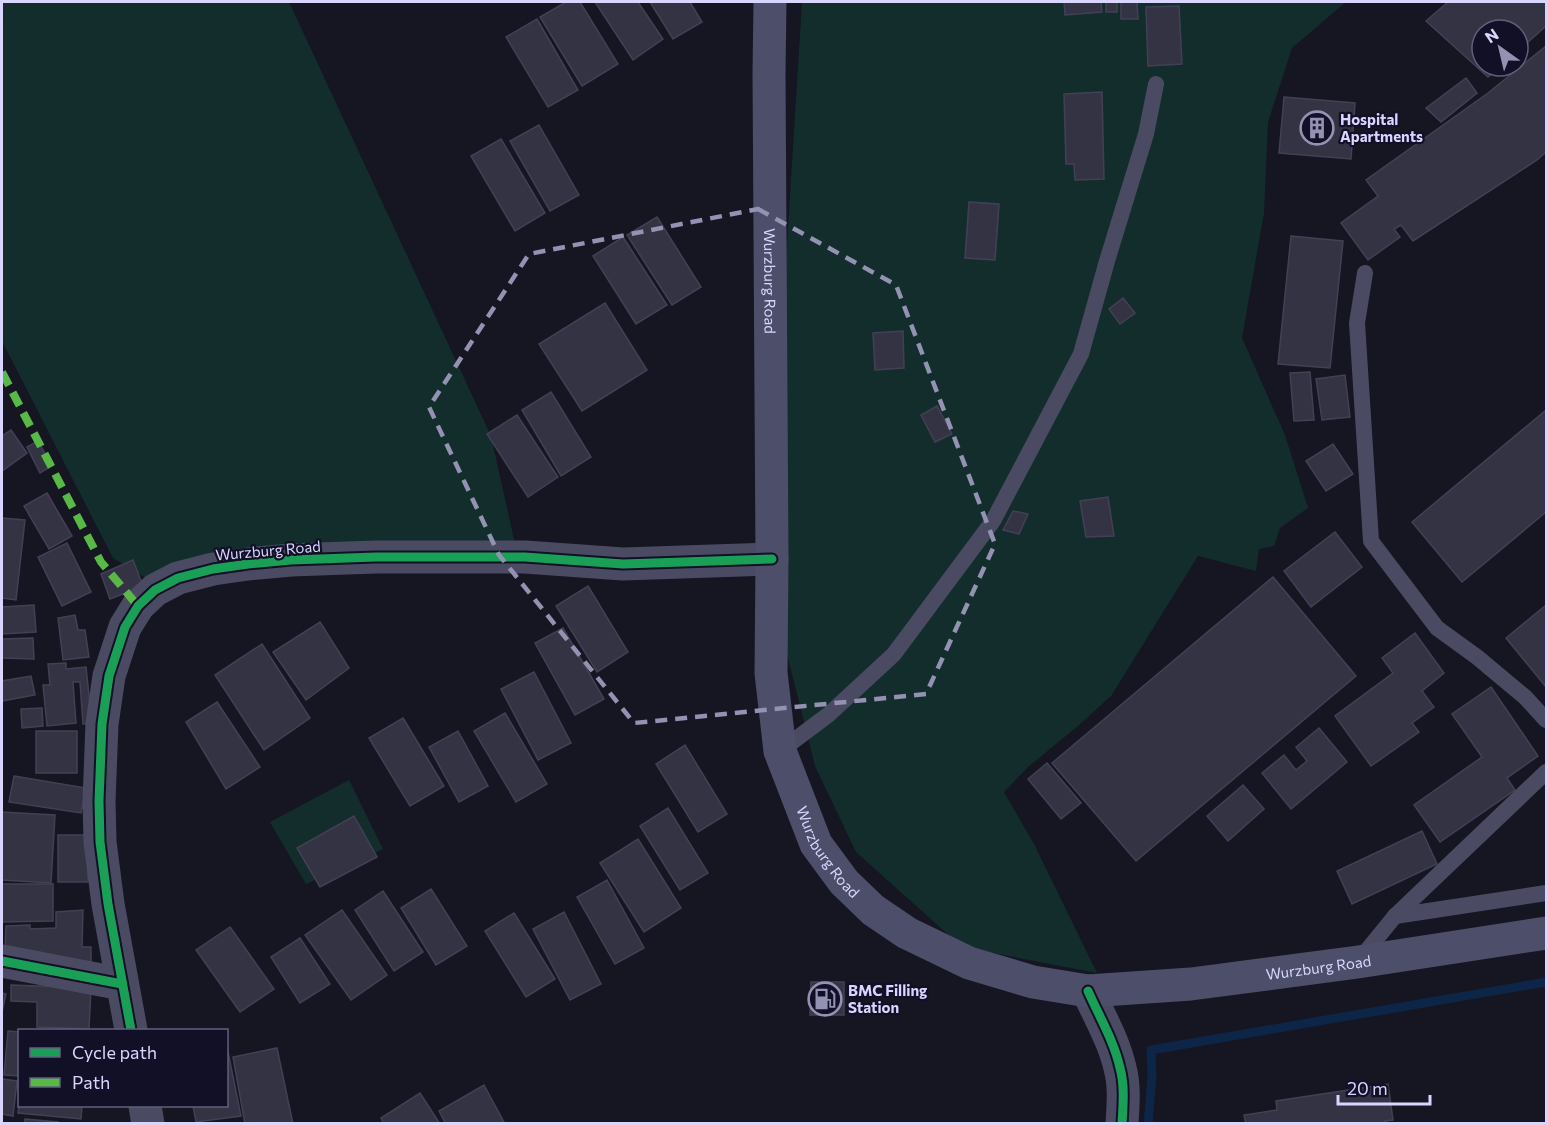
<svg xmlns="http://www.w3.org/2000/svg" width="1548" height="1125" font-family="Commissioner,sans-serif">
<rect width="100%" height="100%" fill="#161522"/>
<g fill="#132d2c">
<polygon points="2,2 289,2 491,436 517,553 149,580 113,558 2,341"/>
<polygon points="802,2 1346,2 1292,48 1268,122 1264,213 1242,338 1285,435 1308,508 1280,528 1274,546 1259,549 1256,571 1198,556 1111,696 1078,726 1028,767 1004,792 1034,844 1097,973 962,947 856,852 815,766 782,634 784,292"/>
<polygon points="349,780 383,849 306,884 270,822"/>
</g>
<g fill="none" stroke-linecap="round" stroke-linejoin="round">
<polyline stroke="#0d2546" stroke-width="9" points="1148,1124 1152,1077 1151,1050 1546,982"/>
</g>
<g fill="#343344" stroke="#434055" stroke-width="1.5">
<polygon points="566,2 580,2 618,64 582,86 540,17"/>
<polygon points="595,2 638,2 663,39 633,60"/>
<polygon points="650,2 690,2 702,22 673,39"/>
<polygon points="1064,2 1101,2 1102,12 1065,15"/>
<rect x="1106" y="2" width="11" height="10"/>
<polygon points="1121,2 1137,2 1138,19 1121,19"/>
<polygon points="1448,2 1546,2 1546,26 1518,51 1518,30 1482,30 1482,66 1501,66 1488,77 1426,21"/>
<polygon points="1179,6 1182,64 1148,66 1146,7"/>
<polygon points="537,19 578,90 548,107 506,37"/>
<polygon points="1546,46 1546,152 1537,160 1413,241 1401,225 1394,229 1400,237 1368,260 1341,223 1378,196 1366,180 1488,93"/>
<polygon points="1466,78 1477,93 1441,122 1426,108"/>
<polygon points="1102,92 1104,179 1075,180 1074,164 1066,164 1064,94"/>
<polygon points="1284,97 1355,103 1351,159 1279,153"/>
<polygon points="539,125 579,195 550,211 510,141"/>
<polygon points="501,139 545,213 515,231 471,156"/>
<polygon points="969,202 999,204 995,260 965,258"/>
<polygon points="657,217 701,287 672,305 627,235"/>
<polygon points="1291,236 1343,241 1330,368 1278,364"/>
<polygon points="623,237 667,305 636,324 593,256"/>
<polygon points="1123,298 1135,313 1120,324 1109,309"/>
<polygon points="605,303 647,370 582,411 539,344"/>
<polygon points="903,331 904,368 875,370 873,333"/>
<polygon points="1310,372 1314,420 1294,421 1290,373"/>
<polygon points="1345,375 1350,417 1322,420 1316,379"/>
<polygon points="551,392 591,457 561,476 522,410"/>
<polygon points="937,406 952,434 935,442 921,415"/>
<polygon points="1546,410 1546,512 1462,582 1412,522"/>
<polygon points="517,415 558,477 528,497 487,434"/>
<polygon points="11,430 27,453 2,471 2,436"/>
<polygon points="38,441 52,466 40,473 27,447"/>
<polygon points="1333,444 1353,474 1326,491 1306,461"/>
<polygon points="47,493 72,536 49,549 24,506"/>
<polygon points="1108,497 1114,536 1086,537 1080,501"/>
<polygon points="1013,511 1028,514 1019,534 1003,530"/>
<polygon points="2,518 25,520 16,600 2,598"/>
<polygon points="1335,532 1362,567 1311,607 1284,571"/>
<polygon points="67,543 91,592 62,606 38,557"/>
<polygon points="133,560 143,586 110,599 101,574"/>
<polygon points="1273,577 1356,676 1136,861 1052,763"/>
<polygon points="588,586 628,652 597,672 556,606"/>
<polygon points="34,605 36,632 2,634 2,607"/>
<polygon points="1546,605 1546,687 1506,638"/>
<polygon points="75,615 78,630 85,630 89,657 63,660 58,618"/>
<polygon points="320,622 349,668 306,700 273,652"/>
<polygon points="563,628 604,699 575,715 535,643"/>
<polygon points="1415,633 1444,673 1422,691 1434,707 1412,723 1419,732 1371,766 1335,716 1393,673 1382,658"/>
<polygon points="33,638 34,659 2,658 2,639"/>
<polygon points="262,644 310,718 264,750 215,675"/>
<polygon points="66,663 66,669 86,667 92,723 83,724 80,682 73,682 76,723 47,726 43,685 50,685 48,664"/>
<polygon points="534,672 571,743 538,760 501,689"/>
<polygon points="31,676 35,695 2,701 2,681"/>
<polygon points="1491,687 1538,756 1507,778 1515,790 1440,842 1414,805 1482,757 1452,714"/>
<polygon points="217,702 260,767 226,789 186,722"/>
<polygon points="42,708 43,726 22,728 21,709"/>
<polygon points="505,713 547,784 516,802 474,731"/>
<polygon points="403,718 444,786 410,806 369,738"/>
<polygon points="1319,728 1347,762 1291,809 1262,773 1284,755 1296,770 1307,761 1296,747"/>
<rect x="36" y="731" width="41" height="42"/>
<polygon points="458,731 488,786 459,802 429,747"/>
<polygon points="685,745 727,814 698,832 656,764"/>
<polygon points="1047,763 1081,803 1061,819 1028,779"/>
<polygon points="14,776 86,788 81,813 9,802"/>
<polygon points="1243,785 1264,809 1228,841 1207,816"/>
<polygon points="668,808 708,873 680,890 640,826"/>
<polygon points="2,812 55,815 51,883 2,880"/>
<polygon points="354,816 377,857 320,887 297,848"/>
<polygon points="1422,831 1437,864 1352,904 1337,871"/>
<rect x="58" y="835" width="30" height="47"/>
<polygon points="638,839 681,908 644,932 600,863"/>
<polygon points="607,880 644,948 615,964 577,897"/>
<polygon points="2,884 53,884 53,921 2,922"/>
<polygon points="431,889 467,946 436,965 401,908"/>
<polygon points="383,891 423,952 394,971 355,910"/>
<polygon points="83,910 82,947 91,947 91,970 5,952 6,926 30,925 30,929 56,928 56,912"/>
<polygon points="342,910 387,975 351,1000 305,935"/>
<polygon points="564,912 601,984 570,1000 533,929"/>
<polygon points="514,913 555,979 526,997 485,931"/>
<polygon points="230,927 274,989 240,1012 196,950"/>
<polygon points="300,938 330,984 300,1003 271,957"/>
<polygon points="811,982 844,982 844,1015 810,1015"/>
<polygon points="11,985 91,988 89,1029 37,1027 37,1002 11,1001"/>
<polygon points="2,993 6,994 2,1012"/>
<polygon points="8,1031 20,1032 20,1076 4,1075"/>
<polygon points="226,1042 241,1116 196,1122 193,1106 226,1106"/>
<polygon points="277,1048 293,1124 245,1124 233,1057"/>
<polygon points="2,1079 17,1081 13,1116 2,1114"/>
<polygon points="1388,1084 1393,1120 1385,1121 1386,1124 1246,1124 1244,1115 1277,1110 1276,1101"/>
<polygon points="484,1085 505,1124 446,1124 439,1111"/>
<polygon points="420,1093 440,1124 384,1124 381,1118"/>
<polygon points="20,1094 20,1106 82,1106 81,1119 18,1113"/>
<polygon points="25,1119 58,1122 58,1124 25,1124"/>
</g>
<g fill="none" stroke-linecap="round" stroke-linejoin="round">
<g stroke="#4a4b63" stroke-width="16">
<polyline points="1365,273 1357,323 1371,541 1437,628 1477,657 1525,697 1546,720"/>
<polyline points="780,751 828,715 894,654 993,521 1081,354 1107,261 1146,134 1156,84"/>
<polyline points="1395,916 1546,893"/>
<polyline points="1360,959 1395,916 1546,772"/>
</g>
<g stroke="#4a4b63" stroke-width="33">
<polyline points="2,961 122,984"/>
<path d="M1088,991C1099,1016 1114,1041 1120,1068C1125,1086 1123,1106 1122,1124"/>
<polyline points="131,1030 108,904 100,842 99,801 102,724 109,676 125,627 138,606 155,590 178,578 213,569 248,564 291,560 376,557 525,557 623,564 772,559"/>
<polyline points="145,1106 148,1124"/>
</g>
<path stroke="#4d4e69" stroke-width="33" id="s1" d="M770,2L769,73L772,559L771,673L780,751L816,844L844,882L873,910L907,933L969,963L1033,982L1088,991L1191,984L1358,962L1546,933"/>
<polyline stroke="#58b947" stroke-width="8" stroke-dasharray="15 8" stroke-linecap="butt" points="2,372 101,562 138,606"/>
<g stroke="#121027" stroke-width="13">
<g id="cycleway">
<polyline points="2,961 122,984"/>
<path d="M1088,991C1099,1016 1114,1041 1120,1068C1125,1086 1123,1106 1122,1124"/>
<polyline points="131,1030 108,904 100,842 99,801 102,724 109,676 125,627 138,606 155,590 178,578 213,569 248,564 291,560 376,557 525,557 623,564 772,559"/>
</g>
</g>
<use href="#cycleway" stroke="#1a9f57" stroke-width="9"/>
</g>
<path fill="none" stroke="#9492b2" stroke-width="4.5" stroke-dasharray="12 8" stroke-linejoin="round" d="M758,209L896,285L995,544L926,694L634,723L499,555L429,407L529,254Z"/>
<defs>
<g id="building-ring" transform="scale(1.725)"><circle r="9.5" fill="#121027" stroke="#9492b2" stroke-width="1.5"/><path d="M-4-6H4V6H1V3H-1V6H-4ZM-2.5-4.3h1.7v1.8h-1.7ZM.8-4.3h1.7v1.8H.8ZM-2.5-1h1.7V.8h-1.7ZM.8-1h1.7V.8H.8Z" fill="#9492b2"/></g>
<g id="fuel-ring" transform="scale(1.725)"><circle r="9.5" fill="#121027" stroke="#9492b2" stroke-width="1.5"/><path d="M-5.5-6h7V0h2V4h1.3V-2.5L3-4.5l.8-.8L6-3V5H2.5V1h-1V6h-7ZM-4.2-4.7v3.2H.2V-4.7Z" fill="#9492b2"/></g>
</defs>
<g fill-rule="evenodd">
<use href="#building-ring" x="1317" y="128"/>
<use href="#fuel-ring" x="825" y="999"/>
</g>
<g text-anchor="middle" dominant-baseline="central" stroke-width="4.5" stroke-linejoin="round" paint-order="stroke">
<g font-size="15" font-weight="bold" fill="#d8d6ff" stroke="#121027" text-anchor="start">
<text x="1340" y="119">Hospital<tspan x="1340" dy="17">Apartments</tspan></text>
<text x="848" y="990">BMC Filling<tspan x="848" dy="17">Station</tspan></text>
</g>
<g font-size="15" fill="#d8d6ff" stroke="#121027">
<text stroke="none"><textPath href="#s1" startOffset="279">Wurzburg Road</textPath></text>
<text transform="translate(268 550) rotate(-5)">Wurzburg Road</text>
<text stroke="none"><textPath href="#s1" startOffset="862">Wurzburg Road</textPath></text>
<text stroke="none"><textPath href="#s1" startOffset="1401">Wurzburg Road</textPath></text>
</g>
</g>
<rect width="1548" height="1125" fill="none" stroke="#d8d6ff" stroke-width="6"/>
<rect x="18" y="1029" width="210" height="78" fill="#121027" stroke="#615f7d" stroke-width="1.5"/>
<rect x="30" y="1048" width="30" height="9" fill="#1a9f57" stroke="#615f7d" stroke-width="1.5"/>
<text x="72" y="1059" font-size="18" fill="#d8d6ff">Cycle path</text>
<rect x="30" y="1078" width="30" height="9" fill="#58b947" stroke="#615f7d" stroke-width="1.5"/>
<text x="72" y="1089" font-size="18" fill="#d8d6ff">Path</text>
<g transform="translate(1500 48) rotate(326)"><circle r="28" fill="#121027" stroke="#615f7d" stroke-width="1.5"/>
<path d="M0-4.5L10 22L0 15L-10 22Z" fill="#9492b2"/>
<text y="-9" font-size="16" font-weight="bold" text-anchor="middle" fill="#d8d6ff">N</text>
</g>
<path d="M1338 1095v9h92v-9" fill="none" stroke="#d8d6ff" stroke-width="3"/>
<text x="1347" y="1095" font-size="18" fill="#d8d6ff" stroke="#121027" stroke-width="4.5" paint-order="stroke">20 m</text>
</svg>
